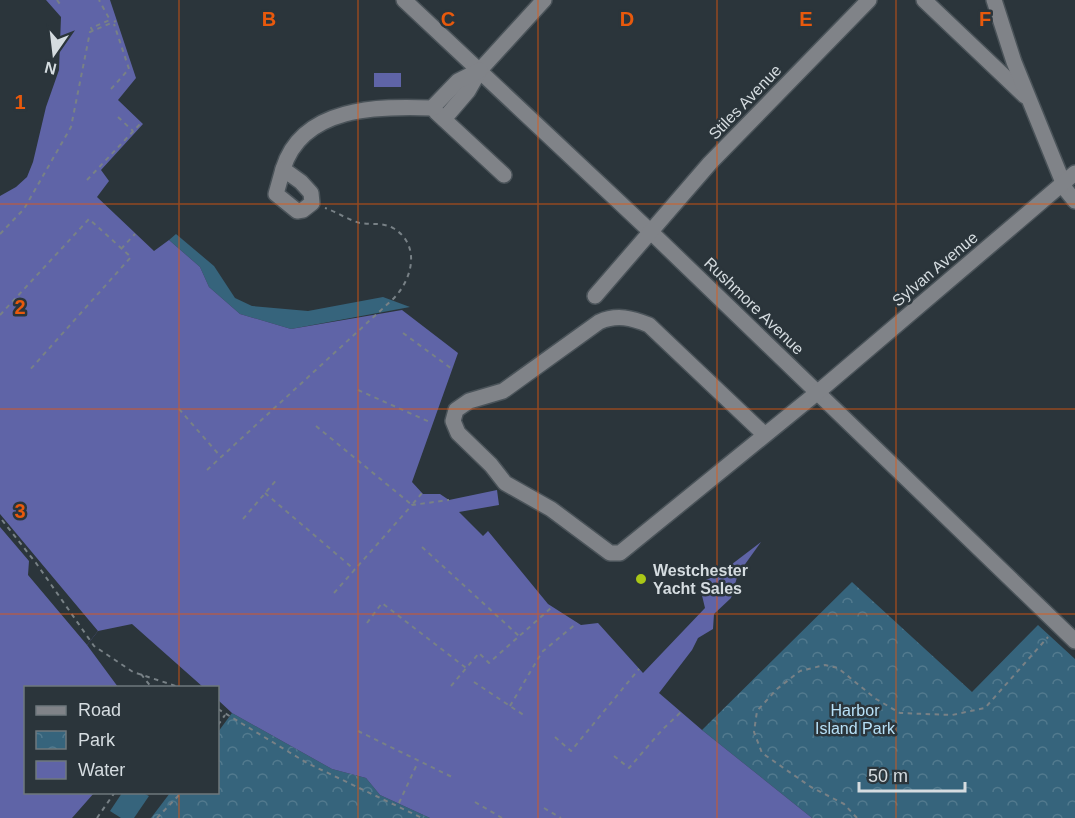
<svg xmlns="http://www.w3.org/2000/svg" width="1075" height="818" font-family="Arial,sans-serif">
<defs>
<pattern id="park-crowns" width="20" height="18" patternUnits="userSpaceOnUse" patternTransform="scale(1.5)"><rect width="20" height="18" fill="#36647c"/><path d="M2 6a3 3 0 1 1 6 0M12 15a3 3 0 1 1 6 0" fill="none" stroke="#527a8e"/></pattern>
</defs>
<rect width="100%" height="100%" fill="#2b353b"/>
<g fill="#36647c">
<polygon points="176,234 214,266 235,298 252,306 308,311 383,297 410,307 291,329 240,314 209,287 200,267 169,240"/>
<polygon points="122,793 143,793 149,796 134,818 121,818 110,811"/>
</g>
<g fill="url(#park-crowns)">
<polygon points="852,582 972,692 1038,625 1075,659 1075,818 812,818 702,730"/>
<polygon points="232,713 332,769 366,778 380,795 430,818 151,818 170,793 218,792 218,732"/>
</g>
<g fill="#5f64a7">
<polygon points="46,0 110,0 136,78 118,100 143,124 101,170 109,181 97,197 154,251 169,240 200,267 209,287 240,314 291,329 402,310 458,353 412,482 423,494 440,494 449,500 497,490 499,505 459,512 483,536 488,531 548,604 581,625 598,623 643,673 705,608 699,583 719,574 761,542 738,574 731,598 714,614 713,629 698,638 692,650 659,693 702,730 812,818 430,818 380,795 366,778 332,769 232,713 218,700 218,688 203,687 132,624 98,631 87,645 118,687 26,688 26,792 94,793 72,818 0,818 0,196 16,187 27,177 33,162 46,107 59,70 61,17"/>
<rect x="374" y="73" width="27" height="14"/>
</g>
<polygon fill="#2b353b" points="0,514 98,631 87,645 28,575 29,561 0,527"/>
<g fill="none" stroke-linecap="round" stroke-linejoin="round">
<g stroke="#4a5359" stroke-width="18">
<g id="minor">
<polyline points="404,0 651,232 1075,641"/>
<polyline points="924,0 1025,96"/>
<polyline points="994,0 1014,62 1066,190 1075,201"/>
<polyline points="436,112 504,175"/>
<polyline points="444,119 468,91 480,70 544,0"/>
<path d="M283,169C302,106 379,106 432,108L458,81L480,70"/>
<polygon points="283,169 301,182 311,193 312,203 303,210 297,211 276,194"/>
<polyline points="595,296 710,163 869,0"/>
<path d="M765,435L649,325C632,318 617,314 599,322L503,391L469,401L456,410L453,421L458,433L491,465L505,483L551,509L610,553H620L818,392L1075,173"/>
</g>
</g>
<g stroke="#788186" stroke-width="2" stroke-dasharray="4.5 4.5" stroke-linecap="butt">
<polyline points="57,0 62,7"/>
<polyline points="93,31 91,28 110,20 99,0"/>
<polyline points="111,89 129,69 114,24"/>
<polyline points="118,117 133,131"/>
<polyline points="87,180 142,122"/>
<polyline points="0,234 24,209 71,127 90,32 116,21"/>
<polyline points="121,249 135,234"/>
<polyline points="0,315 89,219 131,257 28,372"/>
<polyline points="403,333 452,369"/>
<polyline points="358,390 432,423"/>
<polyline points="179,409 221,457"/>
<polyline points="316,426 412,505 422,493"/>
<path d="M207,470L392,300C412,281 422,245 393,228C382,222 371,225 360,223C348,220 337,212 325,208"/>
<polyline points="265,493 355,570"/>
<polyline points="243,519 278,478"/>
<polyline points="2,520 36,563 94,646 133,672 182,688"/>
<polyline points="422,547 519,636"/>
<polyline points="334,593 412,505 449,500"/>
<polyline points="367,623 382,603 466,668"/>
<polyline points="141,674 152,688"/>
<polyline points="474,682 525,716"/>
<polyline points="451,686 479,653 489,663 552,607"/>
<polyline points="510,706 542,652 577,623"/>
<polyline points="218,709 307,763 422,818"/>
<polyline points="218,725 225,715"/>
<polyline points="358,731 452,777"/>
<polyline points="555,737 571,751 639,669"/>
<polyline points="614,756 629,768 662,730 681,712"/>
<polyline points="475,802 502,818"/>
<polyline points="399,803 418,762"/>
<polyline points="544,808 561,818"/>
<polyline points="97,818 115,792"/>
<polyline points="157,818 182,792"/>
<polyline points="857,818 844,804 811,787 762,753 754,732 757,711 777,689 800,671 825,665 838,668 876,699 900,713 952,715 985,708 1048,637"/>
</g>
<use href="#minor" stroke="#808388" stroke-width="15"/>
</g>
<path fill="none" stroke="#e8590c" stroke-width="1.5" stroke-opacity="0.55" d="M179,0V688M358,0V818M538,0V818M717,0V818M896,0V818M0,204H1075M0,409H1075M0,614H1075M179,792V818"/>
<circle fill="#aac717" stroke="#2b353b" stroke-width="2" cx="641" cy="579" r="6"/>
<g text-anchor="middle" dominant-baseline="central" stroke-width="5" stroke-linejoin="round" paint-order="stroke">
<g font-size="16" fill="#d5dce0" stroke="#2b353b">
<text transform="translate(745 102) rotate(-46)">Stiles Avenue</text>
<text transform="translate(935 269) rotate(-40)">Sylvan Avenue</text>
<text transform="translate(754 306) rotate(44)">Rushmore Avenue</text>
</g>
<g font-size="16" font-weight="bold" fill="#d5dce0" stroke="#2b353b" text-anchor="start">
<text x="653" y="570">Westchester<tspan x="653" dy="18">Yacht Sales</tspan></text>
</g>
<g font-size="16" fill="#b7e0f7" stroke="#2b353b">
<text x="855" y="710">Harbor<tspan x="855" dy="18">Island Park</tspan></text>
</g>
</g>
<g font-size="20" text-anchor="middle" font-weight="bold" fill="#e8590c" stroke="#2b353b" stroke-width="5" stroke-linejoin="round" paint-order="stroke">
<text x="269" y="26">B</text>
<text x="448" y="26">C</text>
<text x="627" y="26">D</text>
<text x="806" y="26">E</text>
<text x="985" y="26">F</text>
<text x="20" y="109">1</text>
<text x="20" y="314">2</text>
<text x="20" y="518">3</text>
</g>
<rect x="24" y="686" width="195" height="108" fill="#2b353b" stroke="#6f787d" stroke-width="1.5"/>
<rect x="36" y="706" width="30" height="9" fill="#808388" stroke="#6f787d" stroke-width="1.5"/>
<text x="78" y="716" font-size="18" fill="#d5dce0">Road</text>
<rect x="36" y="731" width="30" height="18" fill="url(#park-crowns)" stroke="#6f787d" stroke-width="1.5"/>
<text x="78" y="746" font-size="18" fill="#d5dce0">Park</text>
<rect x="36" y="761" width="30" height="18" fill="#5f64a7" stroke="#6f787d" stroke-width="1.5"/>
<text x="78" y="776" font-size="18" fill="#d5dce0">Water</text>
<g transform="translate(54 54) rotate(194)" stroke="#2b353b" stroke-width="4.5" paint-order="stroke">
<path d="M0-4.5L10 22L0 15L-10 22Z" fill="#d5dce0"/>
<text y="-9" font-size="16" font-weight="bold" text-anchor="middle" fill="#d5dce0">N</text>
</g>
<path d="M859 782v9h106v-9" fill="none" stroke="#d5dce0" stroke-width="3"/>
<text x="868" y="782" font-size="18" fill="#d5dce0" stroke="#2b353b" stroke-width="4.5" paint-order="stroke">50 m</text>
</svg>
